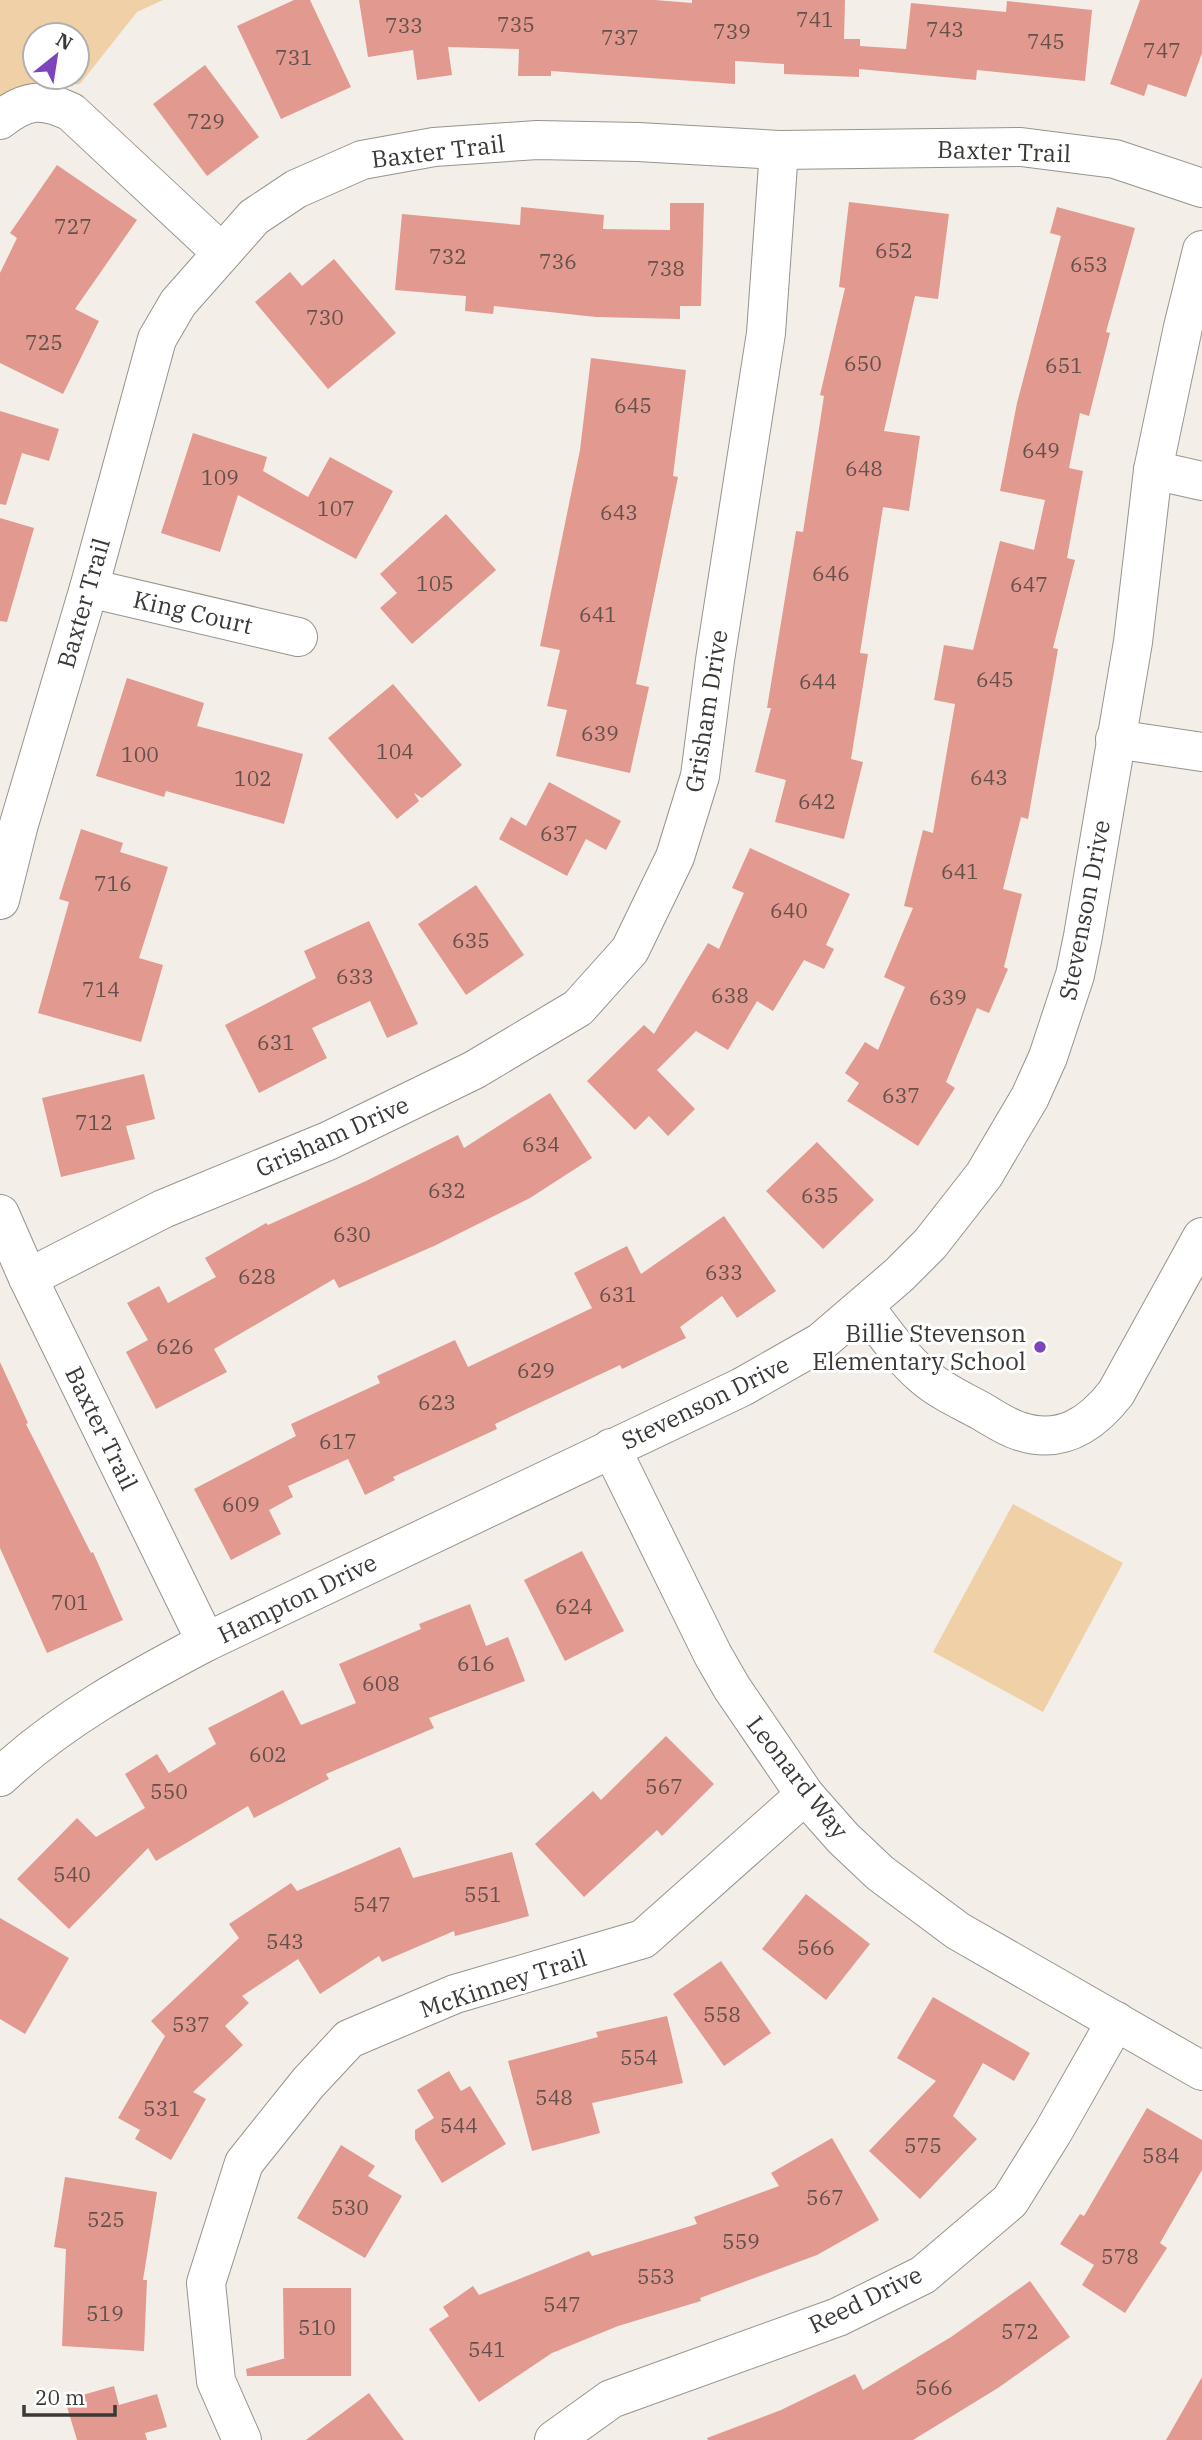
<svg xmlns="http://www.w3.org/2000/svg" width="1202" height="2440" font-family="'IBM Plex Serif',serif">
<rect width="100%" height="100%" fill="#f3eee8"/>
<g fill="#f0d1a7" fill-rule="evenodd">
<path d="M0,0H163L137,12L80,84L12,90L0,101ZM35,35H77V77H35Z"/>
<polygon points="1013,1504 1123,1563 1043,1712 933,1652"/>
</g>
<g fill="#e2998f">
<polygon points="294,0 310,0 351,87 281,119 237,26"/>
<polygon points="359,0 655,0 692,3 692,0 845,0 844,39 860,39 860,46 906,49 911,3 1006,12 1007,1 1092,10 1085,81 977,70 976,80 859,69 859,77 784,74 784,64 735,61 735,84 551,71 551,76 518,76 519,49 448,47 452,75 417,80 413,50 368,57"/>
<polygon points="1140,0 1202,0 1202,53 1186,97 1148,84 1144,96 1110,84"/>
<polygon points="205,65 259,137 207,176 153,104"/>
<polygon points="57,165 137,220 75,309 99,321 63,394 0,363 0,273 17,238 10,233"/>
<polygon points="849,202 949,214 938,299 915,296 884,431 920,436 909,511 883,507 860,653 868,654 851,759 863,762 844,839 775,822 786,780 755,772 771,708 767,708 796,531 803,532 824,396 820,395 845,288 839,287"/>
<polygon points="670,203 704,203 701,306 680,306 680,319 596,317 494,306 493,314 465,311 466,296 395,290 402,214 520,225 521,207 604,215 603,229 670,230"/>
<polygon points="1057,207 1135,228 1106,332 1110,333 1089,416 1080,413 1069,468 1083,471 1067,558 1075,560 1053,648 1058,649 1028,819 1021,817 1003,889 1022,894 1004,967 1008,969 989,1013 977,1008 946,1082 955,1088 918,1146 847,1101 859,1083 845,1073 865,1042 878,1050 905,987 884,977 913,908 904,906 923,830 933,833 955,704 934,700 944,645 973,650 1000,541 1034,550 1045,500 1000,491 1017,403 1061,236 1050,233"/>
<polygon points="334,259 396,333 328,389 255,302 290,272 302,286"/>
<polygon points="591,358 686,370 673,476 678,477 636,684 649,687 630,773 556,756 567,710 547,706 560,650 540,646 580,450"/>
<polygon points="0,411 59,429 49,461 22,453 6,505 0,504"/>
<polygon points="193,433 267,457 263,471 308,497 330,457 393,491 356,559 238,495 220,552 161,533"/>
<polygon points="446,514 496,570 412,644 380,608 397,593 380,574"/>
<polygon points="0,518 34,528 7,622 0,621"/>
<polygon points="127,678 204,703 197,726 303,754 284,824 166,791 164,797 96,776"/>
<polygon points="393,684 462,765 422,798 414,793 419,801 397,819 328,738"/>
<polygon points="549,782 621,821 606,850 586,839 567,876 499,839 511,817 526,826"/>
<polygon points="81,829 123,843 120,852 168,867 139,958 163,965 141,1042 38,1013 69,902 59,899"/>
<polygon points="750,848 850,894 826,945 834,949 824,969 804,960 773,1011 757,1001 728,1050 696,1031 657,1070 695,1109 668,1136 649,1116 635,1130 587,1081 644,1025 654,1034 708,943 719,949 744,893 732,888"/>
<polygon points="476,885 524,955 466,995 418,924"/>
<polygon points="369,921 418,1024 387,1038 370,1001 312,1028 327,1058 259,1093 225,1025 316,978 304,951"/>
<polygon points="144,1074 155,1119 126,1126 135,1159 61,1177 42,1098"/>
<polygon points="550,1093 592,1158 530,1198 436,1245 339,1288 334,1279 214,1349 227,1372 156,1409 126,1352 148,1340 127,1303 159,1286 168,1303 216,1277 205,1258 266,1223 268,1225 366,1181 458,1135 464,1148"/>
<polygon points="817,1142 874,1200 823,1249 766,1191"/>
<polygon points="724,1216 776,1291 737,1318 722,1296 680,1327 686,1338 622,1369 620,1365 495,1424 497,1429 393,1477 395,1480 365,1495 348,1459 288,1486 293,1497 269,1510 281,1534 231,1560 194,1489 296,1436 291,1424 380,1383 377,1376 455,1340 468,1367 592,1308 574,1273 627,1246 641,1274"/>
<polygon points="0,1362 28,1423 26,1424 91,1553 93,1552 123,1620 47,1653 0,1548"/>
<polygon points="582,1551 624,1631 565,1661 524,1580"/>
<polygon points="470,1604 486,1646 508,1637 525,1681 429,1718 434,1728 326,1774 329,1779 254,1818 248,1806 156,1861 148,1848 69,1929 17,1879 77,1818 96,1837 145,1808 125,1774 157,1754 169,1773 216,1744 208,1728 283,1690 301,1725 356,1703 339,1664 421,1629 419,1624"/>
<polygon points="666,1736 714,1784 662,1836 657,1830 584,1897 535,1844 593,1791 601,1800"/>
<polygon points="400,1847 413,1878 512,1852 529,1916 455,1936 454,1931 382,1962 379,1956 320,1994 298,1959 242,1996 249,2003 225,2026 243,2045 193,2092 206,2099 171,2160 135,2139 140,2130 118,2118 165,2036 151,2021 239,1938 229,1924 291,1883 297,1891"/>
<polygon points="806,1894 870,1944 826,2000 762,1949"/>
<polygon points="0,1918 69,1958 25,2034 0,2019"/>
<polygon points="721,1961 771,2033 724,2066 673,1994"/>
<polygon points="933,1997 1030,2053 1014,2081 983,2063 953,2116 977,2139 920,2199 869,2151 936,2081 897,2058"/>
<polygon points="667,2016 683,2083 592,2103 600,2133 532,2151 508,2061 598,2037 596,2032"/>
<polygon points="449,2071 461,2091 470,2086 506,2144 442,2183 415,2139 415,2130 434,2118 417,2090"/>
<polygon points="1147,2108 1202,2140 1202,2170 1160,2243 1167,2248 1125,2313 1082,2285 1094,2265 1060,2244 1080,2214 1084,2216"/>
<polygon points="832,2138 879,2220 817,2255 700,2298 701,2301 618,2326 552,2353 479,2402 429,2329 449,2316 443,2307 473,2286 479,2295 589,2251 592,2256 697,2224 694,2217 779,2186 771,2173"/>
<polygon points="341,2145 375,2166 368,2176 402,2196 365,2258 297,2218"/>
<polygon points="65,2177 157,2192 143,2280 147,2280 144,2351 62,2346 66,2249 54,2247"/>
<polygon points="1030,2281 1070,2337 998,2388 913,2440 708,2440 707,2438 781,2410 855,2374 863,2390 951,2337"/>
<polygon points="283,2288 351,2288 351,2376 247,2376 246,2369 286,2358 284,2358"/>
<polygon points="1202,2377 1202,2440 1166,2440"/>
<polygon points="114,2386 119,2405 157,2394 167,2427 145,2433 147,2440 77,2440 65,2400"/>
<polygon points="369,2393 404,2440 306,2440"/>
</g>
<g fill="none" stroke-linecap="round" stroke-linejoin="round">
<g stroke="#97938d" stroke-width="40">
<g id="minor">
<path d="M0,120C26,99 42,98 71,112L221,252"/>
<polyline points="1153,470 1202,481"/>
<polyline points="89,588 298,637"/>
<polyline points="1115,739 1202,752"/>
<polyline points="0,900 19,824 89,588 157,339 178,303 254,217 296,189 362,160 434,147 537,140 638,142 779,150 1021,147 1115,159 1202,188"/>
<polyline points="0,1214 28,1278 206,1642"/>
<polyline points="28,1278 163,1209 328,1141 474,1070 578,1008 630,950 675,857 700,776 715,660 766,333 779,150"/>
<path d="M864,1306C882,1329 900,1356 922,1375C940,1391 961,1400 981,1411C993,1418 1006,1427 1019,1431C1061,1445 1091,1425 1116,1393L1202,1237"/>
<polyline points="611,1448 713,1655 732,1688 805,1795 843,1838 880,1873 958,1931 1202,2071"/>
<path d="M0,1777C60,1720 134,1680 206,1642L742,1387L821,1342L899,1275L930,1244L984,1175L1030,1097L1048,1057L1075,975L1083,936L1133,642L1153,470L1183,327L1202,250"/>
<polyline points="242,2440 216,2381 206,2283 244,2163 308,2083 349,2039 455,1994 643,1939 805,1795"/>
<polyline points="554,2440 611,2399 838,2317 923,2275 1010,2201 1053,2132 1116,2021"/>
</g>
</g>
<use href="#minor" stroke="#fff" stroke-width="38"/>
</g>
<circle fill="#7e44bb" stroke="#fff" stroke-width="2.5" cx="1040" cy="1347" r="7"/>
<g text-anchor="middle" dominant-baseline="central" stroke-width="6" stroke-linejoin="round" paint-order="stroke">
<g font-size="21" fill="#65514c">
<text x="815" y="19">741</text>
<text x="516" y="24">735</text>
<text x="404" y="25">733</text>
<text x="945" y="29">743</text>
<text x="732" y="31">739</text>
<text x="620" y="37">737</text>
<text x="1046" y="41">745</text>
<text x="1162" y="50">747</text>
<text x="294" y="57">731</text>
<text x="206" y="121">729</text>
<text x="73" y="226">727</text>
<text x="894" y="250">652</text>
<text x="448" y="256">732</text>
<text x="558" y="261">736</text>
<text x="1089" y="264">653</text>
<text x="666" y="268">738</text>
<text x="325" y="317">730</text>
<text x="44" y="342">725</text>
<text x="863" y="363">650</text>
<text x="1064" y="365">651</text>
<text x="633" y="405">645</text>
<text x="1041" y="450">649</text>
<text x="864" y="468">648</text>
<text x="220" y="477">109</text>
<text x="336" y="508">107</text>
<text x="619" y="512">643</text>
<text x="831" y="573">646</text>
<text x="435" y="583">105</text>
<text x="1029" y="584">647</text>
<text x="598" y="614">641</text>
<text x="995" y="679">645</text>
<text x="818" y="681">644</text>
<text x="600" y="733">639</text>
<text x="395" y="751">104</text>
<text x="140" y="754">100</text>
<text x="989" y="777">643</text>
<text x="253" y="778">102</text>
<text x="817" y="801">642</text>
<text x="559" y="833">637</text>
<text x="960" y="871">641</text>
<text x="113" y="883">716</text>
<text x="789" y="910">640</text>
<text x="471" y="940">635</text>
<text x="355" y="976">633</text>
<text x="101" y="989">714</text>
<text x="730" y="995">638</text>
<text x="948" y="997">639</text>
<text x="276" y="1042">631</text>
<text x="901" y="1095">637</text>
<text x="94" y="1122">712</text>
<text x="541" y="1144">634</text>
<text x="447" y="1190">632</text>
<text x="820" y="1195">635</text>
<text x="352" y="1234">630</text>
<text x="724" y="1272">633</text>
<text x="257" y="1276">628</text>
<text x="618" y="1294">631</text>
<text x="175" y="1346">626</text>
<text x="536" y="1370">629</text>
<text x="437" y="1402">623</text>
<text x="338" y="1441">617</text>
<text x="241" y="1504">609</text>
<text x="70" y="1602">701</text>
<text x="574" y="1606">624</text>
<text x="476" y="1663">616</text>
<text x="381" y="1683">608</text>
<text x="268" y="1754">602</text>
<text x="664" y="1786">567</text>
<text x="169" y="1791">550</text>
<text x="72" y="1874">540</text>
<text x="483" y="1894">551</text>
<text x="372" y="1904">547</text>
<text x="285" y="1941">543</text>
<text x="816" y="1947">566</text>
<text x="722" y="2014">558</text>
<text x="191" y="2024">537</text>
<text x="639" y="2057">554</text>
<text x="554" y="2097">548</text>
<text x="162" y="2108">531</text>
<text x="459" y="2125">544</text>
<text x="923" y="2145">575</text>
<text x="1161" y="2155">584</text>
<text x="825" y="2197">567</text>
<text x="350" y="2207">530</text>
<text x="106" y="2219">525</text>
<text x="741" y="2241">559</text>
<text x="1120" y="2256">578</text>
<text x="656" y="2276">553</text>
<text x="562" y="2304">547</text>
<text x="105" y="2313">519</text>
<text x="317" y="2327">510</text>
<text x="1020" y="2331">572</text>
<text x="487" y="2349">541</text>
<text x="934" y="2387">566</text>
</g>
<g font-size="24" fill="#3b3936" stroke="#fff">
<text transform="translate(438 151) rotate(-7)">Baxter Trail</text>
<text transform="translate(1004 151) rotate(2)">Baxter Trail</text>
<text transform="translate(83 603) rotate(-74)">Baxter Trail</text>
<text transform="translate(193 612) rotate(13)">King Court</text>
<text transform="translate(706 711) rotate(-81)">Grisham Drive</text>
<text transform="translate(1084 910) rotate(-79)">Stevenson Drive</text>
<text transform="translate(332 1136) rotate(-24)">Grisham Drive</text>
<text transform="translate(705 1402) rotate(-26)">Stevenson Drive</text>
<text transform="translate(102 1428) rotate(64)">Baxter Trail</text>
<text transform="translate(297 1598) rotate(-26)">Hampton Drive</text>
<text transform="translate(798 1777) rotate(52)">Leonard Way</text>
<text transform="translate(503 1983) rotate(-18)">McKinney Trail</text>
<text transform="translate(865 2299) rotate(-26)">Reed Drive</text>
</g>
<g font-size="24" fill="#3b3936" stroke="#fff" text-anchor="end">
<text x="1026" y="1333">Billie Stevenson<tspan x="1026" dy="28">Elementary School</tspan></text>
</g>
</g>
<g transform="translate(56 56) rotate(30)"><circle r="33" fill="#ffffff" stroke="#b1b0af" stroke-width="2"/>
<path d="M0-5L12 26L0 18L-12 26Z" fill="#7e44bb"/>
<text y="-10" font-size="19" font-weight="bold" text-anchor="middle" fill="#3b3936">N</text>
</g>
<path d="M24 2405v10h91v-10" fill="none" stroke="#3b3936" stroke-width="3.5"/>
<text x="35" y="2405" font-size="21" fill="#3b3936" stroke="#ffffff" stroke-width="5" paint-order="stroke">20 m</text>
</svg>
